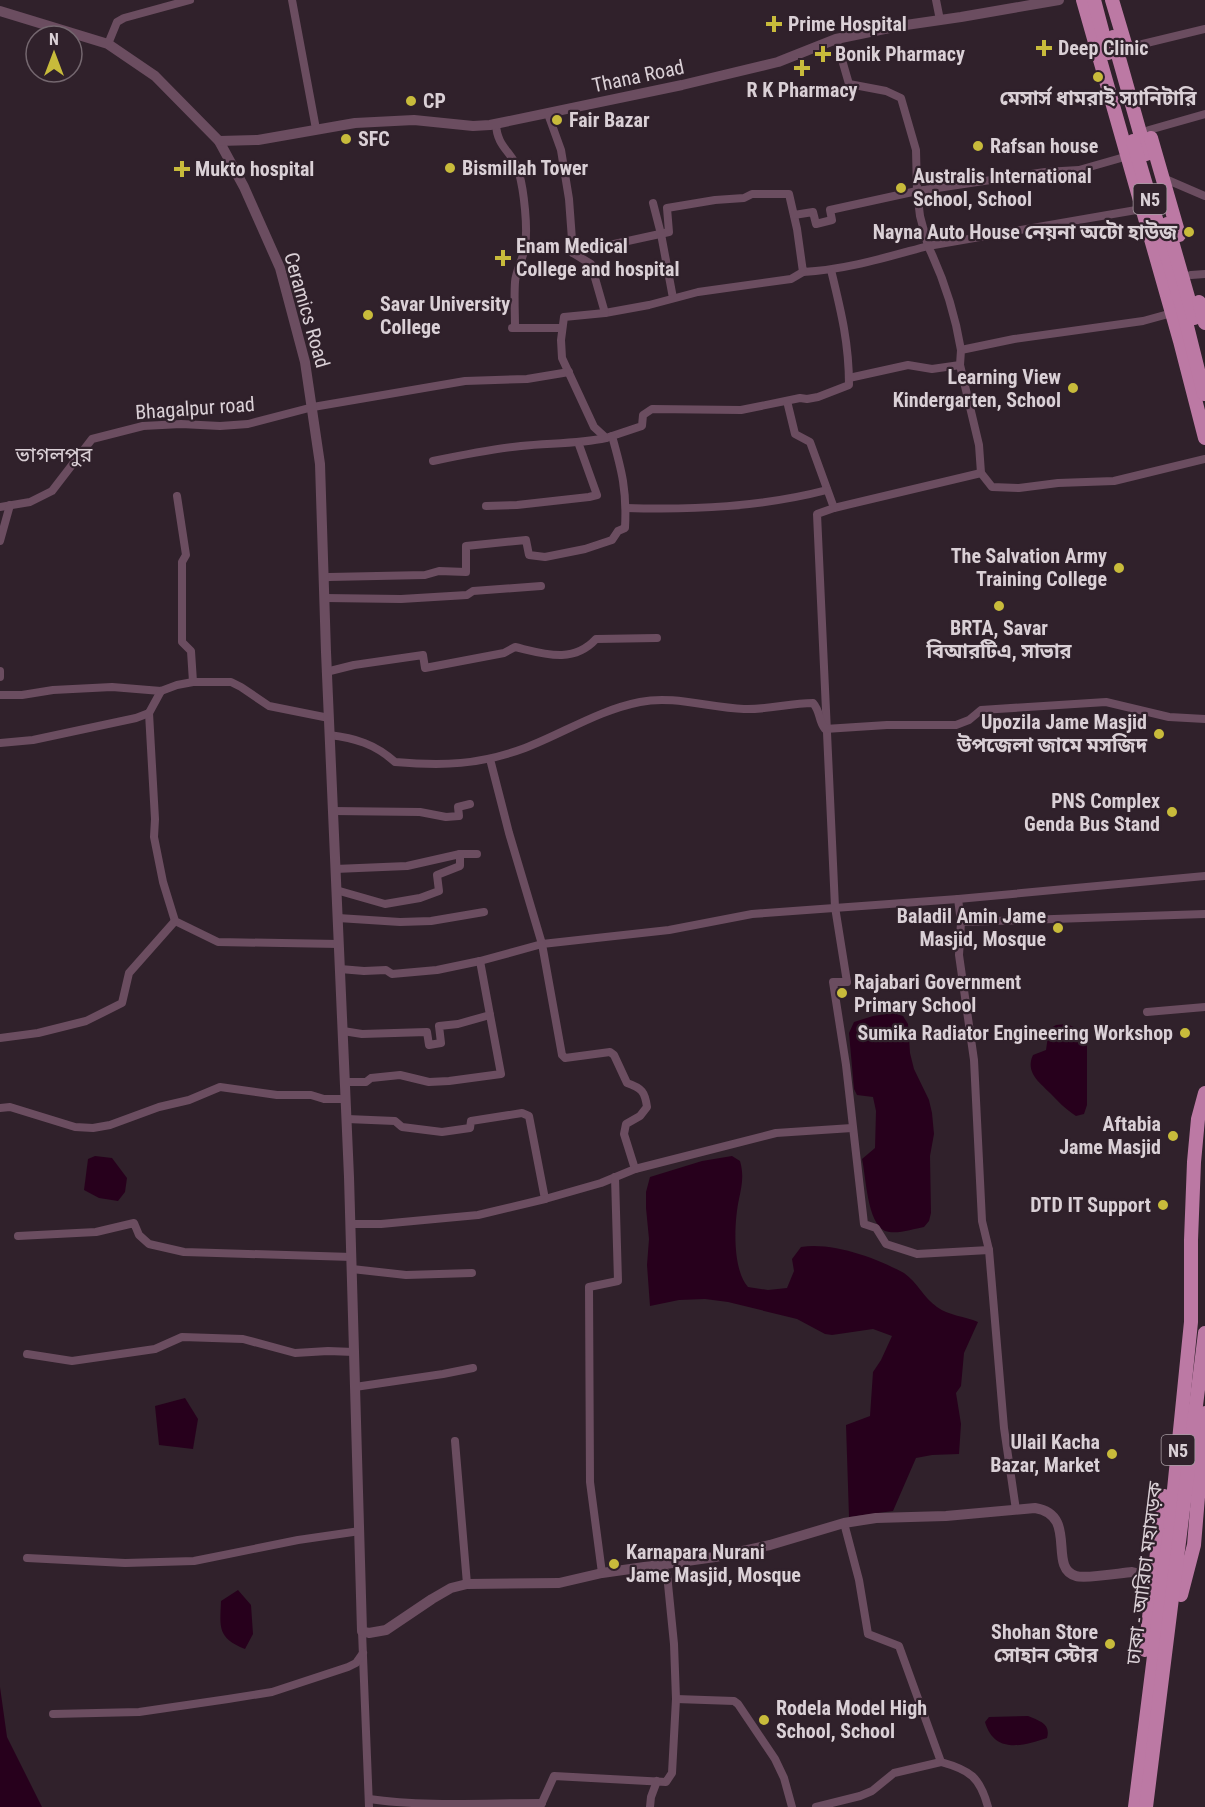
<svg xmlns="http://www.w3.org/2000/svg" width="1205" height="1807" font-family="'Roboto Condensed','Noto Sans Bengali',sans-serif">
<rect width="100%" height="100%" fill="#30212b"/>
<g fill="#27001c">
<path d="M893,1013L903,1016L908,1024L910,1053L914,1069L929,1100L932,1113L934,1134L930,1156L931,1213L929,1221L924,1227C913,1229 896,1235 885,1231C867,1223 866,1176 862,1159L875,1148L876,1111L873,1097L857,1095L854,1089L849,1033L854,1022L873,1016Z"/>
<path d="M1067,1024L1080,1030L1087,1041V1105L1084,1114L1076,1116C1065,1109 1058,1101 1050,1093C1039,1082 1025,1072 1033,1055L1046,1050L1049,1029L1056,1025Z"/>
<polygon points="95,1156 112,1158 127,1178 125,1192 118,1201 99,1198 84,1190 88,1159"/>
<path d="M732,1156L740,1161C744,1175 742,1185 739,1199C734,1222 732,1269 748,1287L768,1290L787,1288L794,1271L792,1259L801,1247C833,1242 876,1258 904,1273C917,1282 924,1298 937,1307C949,1316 965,1316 978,1322L964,1353L961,1386L956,1393L961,1424L959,1454L932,1455L916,1458L893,1511L849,1517L846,1425L870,1416L873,1372L881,1360L892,1336L873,1329L832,1335L825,1334L797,1319L728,1302L705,1299L679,1300L650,1306L647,1265L649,1239L646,1208V1192L650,1177L702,1161Z"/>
<polygon points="185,1398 198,1419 193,1449 159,1445 155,1406"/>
<path d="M238,1590L251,1605L253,1634L245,1649C217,1638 220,1627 221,1601Z"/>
<polygon points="0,1687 7,1737 42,1807 0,1807"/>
<path d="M1028,1716C1040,1721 1051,1724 1047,1738C1021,1747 994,1753 985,1722L989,1717Z"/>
</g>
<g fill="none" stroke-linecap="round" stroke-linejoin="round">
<g stroke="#6b4d60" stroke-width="8">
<polyline points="292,0 316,129"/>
<polyline points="936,0 940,20"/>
<polyline points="108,44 117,22 124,18 190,0"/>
<polyline points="1126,48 1205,29"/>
<path d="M548,114L561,150L569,199L573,253L669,232L667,208L715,200L744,198L752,194H789L797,229L803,272C846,270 887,257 928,246L920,216L917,191L1045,172L1079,170L1128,156"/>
<path d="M496,124C497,149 514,152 519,173C524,191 528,228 525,246C524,258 516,269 515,282C514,297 515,312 515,328"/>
<polyline points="1149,130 1205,114"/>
<polyline points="1163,178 1205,196"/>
<polyline points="653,203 661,234 673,298"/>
<polyline points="794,215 813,212 816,224 832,220 830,210 917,191 916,150 901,98 886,91 849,84 836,39"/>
<polyline points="573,253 591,264 605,313 649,305 698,292 791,279 803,272"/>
<polyline points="1191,275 1205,274"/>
<path d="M605,313L564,317L561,340L562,358L594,427L606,438L642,426L643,415L652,409L741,410L800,398L807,399L818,397L849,385C849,343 841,311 831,270"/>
<polyline points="512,328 561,328"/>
<path d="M961,350C955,314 944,279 928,246L1142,209"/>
<polyline points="960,365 979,445 981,473"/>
<polyline points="849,378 908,365 932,369 960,365 961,350 1014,339 1143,321 1172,313"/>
<polyline points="787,401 795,434 810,442 834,508 981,473 992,487 1019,488 1058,483 1114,481 1205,459"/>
<path d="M433,461C462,455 491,449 521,446C549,443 578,444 606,438"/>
<polyline points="177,496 186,555 182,562 182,642 191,651 193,682"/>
<polyline points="486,506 517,505 589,497 597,495 578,442"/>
<polyline points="0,507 30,502 52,491 92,439 143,426 181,424 220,426 248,424 313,407 465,381 527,379 569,372"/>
<path d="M626,508C694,510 761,507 827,490"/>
<polyline points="834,508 817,514 835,907 847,982 833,982 846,1065 864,1224 876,1228 886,1244 917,1254 989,1250"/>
<polyline points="0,541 10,505"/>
<path d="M324,578L329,577L425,575L439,571L466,572V546L526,540L529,555L545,557L585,549L612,540L618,531L625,528C627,491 622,471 612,436"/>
<polyline points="325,598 401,599 467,595 473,591 541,586"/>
<polyline points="0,671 0,677"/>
<path d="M326,672L354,665L423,655L425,668L504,653L515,647C545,654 573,664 596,639L657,638"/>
<polyline points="0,695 22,695 53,690 112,687 161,691 177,685 193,682 231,682 241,687 269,706 329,718"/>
<polyline points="149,713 155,819 154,837 163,882 175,921 218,942 339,944"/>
<path d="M329,735C355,738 375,744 395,762C443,766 479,765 525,748C564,733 599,710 640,702C674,695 710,708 744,709C767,710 790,703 813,703C821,712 818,721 825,729L887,725H956L969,720L981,710L1106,702L1169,717L1205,719"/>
<polyline points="0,743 33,740 136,718 149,713 161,691"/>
<polyline points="490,759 509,833 542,944 669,930 752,914 958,899 1205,876"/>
<polyline points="333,811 420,812 446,817 459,816 458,807 470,804"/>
<polyline points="335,869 407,866 460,854 477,854"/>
<polyline points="336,890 385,904 420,898 439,891 437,875 460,866 460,854"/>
<polyline points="958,899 961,922"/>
<polyline points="338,918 400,922 431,921 484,912"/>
<path d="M340,969L364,971L386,970L392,974L437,970L480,961L542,944L562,1055L565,1058L610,1052L614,1055L627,1083C642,1088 645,1092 647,1107L640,1116L626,1124L624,1134L635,1169"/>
<polyline points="1147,1012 1205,1007"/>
<polyline points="343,1031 362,1034 427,1032 429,1045 441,1043 439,1026 458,1024 490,1015 480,961"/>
<polyline points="0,1038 38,1033 86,1021 122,1003 129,973 175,921"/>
<polyline points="345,1082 366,1082 371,1078 400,1075 429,1082 449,1081 501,1074 490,1015"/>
<polyline points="0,1108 10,1107 75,1127 93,1128 110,1125 159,1107 189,1100 220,1087 277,1095 311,1095 324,1099 346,1099"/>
<polyline points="347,1119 395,1121 402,1127 442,1132 470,1128 471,1121 522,1113 529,1116 545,1199"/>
<polyline points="351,1224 381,1224 478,1215 545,1199 601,1183 635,1169 776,1133 852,1128"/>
<polyline points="18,1236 96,1232 134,1223 139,1235 149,1244 184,1252 352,1257"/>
<polyline points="352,1269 406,1275 472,1273"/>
<polyline points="27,1354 72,1361 155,1349 182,1337 243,1339 295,1353 328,1351 354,1352"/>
<polyline points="355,1387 443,1374 473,1368"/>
<polyline points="455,1441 467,1584"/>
<polyline points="1016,1510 1004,1428 989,1250 982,1221 974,1060 959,955 961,922 1205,914"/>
<path d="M844,1523L859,1580L868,1634L899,1646L941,1762C970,1770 980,1777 988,1807"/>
<polyline points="27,1558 125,1563 194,1561 298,1540 360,1531"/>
<polyline points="602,1573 590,1482 589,1287 618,1281 615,1177"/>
<polyline points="362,1631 369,1807"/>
<polyline points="676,1699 734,1701 738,1704 775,1759 784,1778 792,1807"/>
<polyline points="53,1714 139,1712 228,1699 272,1692 348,1667 356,1663 363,1653"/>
<path d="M369,1799C425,1807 485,1803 542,1803"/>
<polyline points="540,1807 554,1776 666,1782 672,1773 676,1699 674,1644 667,1574 659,1564"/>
<polyline points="650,1807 651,1797 657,1781"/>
<polyline points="816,1807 860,1796 872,1791 894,1773 941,1762"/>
</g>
<g stroke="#6b4d60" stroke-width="10">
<path d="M0,11L108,44L155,76L219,141L244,187L280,268L305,362L320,464L326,652L349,1177L362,1631L369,1633L386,1630L432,1599L451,1588L467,1584L559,1583L602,1573L715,1557L770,1545L844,1523L876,1518L946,1516L1035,1508C1079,1515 1047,1568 1076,1576C1086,1579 1120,1573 1132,1572L1140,1574L1153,1585"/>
<polyline points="219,141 258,140 355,123 414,120 473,126 490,125 682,85 778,62 836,39 899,26 961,17 1059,0"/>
</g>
<g stroke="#bc79a4" stroke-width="14">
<polyline points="1083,0 1180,341 1205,438"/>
<polyline points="1094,0 1108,53"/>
<polyline points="1112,0 1126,47"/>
<polyline points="1113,37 1146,154"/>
<polyline points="1151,138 1179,235"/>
<polyline points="1133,141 1183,310 1204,394"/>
<polyline points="1167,224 1194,318"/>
<polyline points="1199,302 1205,323"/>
<polyline points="1181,1595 1194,1545 1205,1413"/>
<polyline points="1145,1650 1164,1496"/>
<polyline points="1135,1807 1170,1529 1191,1322 1191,1240 1194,1162 1198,1119 1205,1093"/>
<polyline points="1146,1807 1205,1333"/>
</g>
</g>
<g fill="#c8bb3b" stroke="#30212b" stroke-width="2">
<path d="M771 15h6v6h6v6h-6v6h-6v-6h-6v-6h6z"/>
<path d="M1041 39h6v6h6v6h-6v6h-6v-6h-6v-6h6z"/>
<path d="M820 45h6v6h6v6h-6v6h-6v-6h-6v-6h6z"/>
<path d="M799 59h6v6h6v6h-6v6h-6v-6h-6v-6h6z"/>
<circle cx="1098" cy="77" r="6"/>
<circle cx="411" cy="101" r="6"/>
<circle cx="557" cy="120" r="6"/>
<circle cx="346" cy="139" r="6"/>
<circle cx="978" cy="146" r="6"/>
<circle cx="450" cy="168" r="6"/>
<path d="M179 160h6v6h6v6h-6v6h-6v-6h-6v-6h6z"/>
<circle cx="901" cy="188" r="6"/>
<circle cx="1189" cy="232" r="6"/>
<path d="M500 249h6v6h6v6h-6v6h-6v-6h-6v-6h6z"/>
<circle cx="368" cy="315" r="6"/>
<circle cx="1073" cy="388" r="6"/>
<circle cx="1119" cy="568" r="6"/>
<circle cx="999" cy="606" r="6"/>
<circle cx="1159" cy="734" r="6"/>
<circle cx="1172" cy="812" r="6"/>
<circle cx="1058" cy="928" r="6"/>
<circle cx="842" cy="993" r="6"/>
<circle cx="1185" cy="1033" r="6"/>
<circle cx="1173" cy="1136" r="6"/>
<circle cx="1163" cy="1205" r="6"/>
<circle cx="1112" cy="1454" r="6"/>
<circle cx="614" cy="1564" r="6"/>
<circle cx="1110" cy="1644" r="6"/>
<circle cx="764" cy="1720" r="6"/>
</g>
<g text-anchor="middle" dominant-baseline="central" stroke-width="4.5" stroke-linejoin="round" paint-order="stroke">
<g fill="#30212b" stroke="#a79ca3" stroke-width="1.5">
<rect x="1133.5" y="184" width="33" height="30" rx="4.5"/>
<rect x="1161.5" y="1435" width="33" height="30" rx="4.5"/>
</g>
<g font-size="18" font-weight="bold" fill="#dad0d6">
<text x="1150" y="199">N5</text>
<text x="1178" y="1450">N5</text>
</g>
<g font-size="20" font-weight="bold" fill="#dad0d6" stroke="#30212b" text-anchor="start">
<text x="788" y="24">Prime Hospital</text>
<text x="1058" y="48">Deep Clinic</text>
<text x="835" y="54">Bonik Pharmacy</text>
<text x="802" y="90" text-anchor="middle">R K Pharmacy</text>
<text x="1098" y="98" text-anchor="middle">মেসার্স ধামরাই স্যানিটারি</text>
<text x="423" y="101">CP</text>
<text x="569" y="120">Fair Bazar</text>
<text x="358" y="139">SFC</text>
<text x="990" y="146">Rafsan house</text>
<text x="462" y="168">Bismillah Tower</text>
<text x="195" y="169">Mukto hospital</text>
<text x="913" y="176">Australis International<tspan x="913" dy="23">School, School</tspan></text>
<text x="1177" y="232" text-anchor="end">Nayna Auto House নেয়না অটো হাউজ</text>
<text x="516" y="246">Enam Medical<tspan x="516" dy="23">College and hospital</tspan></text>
<text x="380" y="304">Savar University<tspan x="380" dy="23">College</tspan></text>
<text x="1061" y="377" text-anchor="end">Learning View<tspan x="1061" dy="23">Kindergarten, School</tspan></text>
<text x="1107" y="556" text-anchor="end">The Salvation Army<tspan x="1107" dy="23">Training College</tspan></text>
<text x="999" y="628" text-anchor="middle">BRTA, Savar<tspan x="999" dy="23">বিআরটিএ, সাভার</tspan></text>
<text x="1147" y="722" text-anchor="end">Upozila Jame Masjid<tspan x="1147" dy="23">উপজেলা জামে মসজিদ</tspan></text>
<text x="1160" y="801" text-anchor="end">PNS Complex<tspan x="1160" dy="23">Genda Bus Stand</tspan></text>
<text x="1046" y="916" text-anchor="end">Baladil Amin Jame<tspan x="1046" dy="23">Masjid, Mosque</tspan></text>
<text x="854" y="982">Rajabari Government<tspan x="854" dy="23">Primary School</tspan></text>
<text x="1173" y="1033" text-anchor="end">Sumika Radiator Engineering Workshop</text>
<text x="1161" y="1124" text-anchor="end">Aftabia<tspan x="1161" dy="23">Jame Masjid</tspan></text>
<text x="1151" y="1205" text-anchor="end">DTD IT Support</text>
<text x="1100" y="1442" text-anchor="end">Ulail Kacha<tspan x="1100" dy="23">Bazar, Market</tspan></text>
<text x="626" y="1552">Karnapara Nurani<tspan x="626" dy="23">Jame Masjid, Mosque</tspan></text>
<text x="1098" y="1632" text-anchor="end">Shohan Store<tspan x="1098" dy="23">সোহান স্টোর</tspan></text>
<text x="776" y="1708">Rodela Model High<tspan x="776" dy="23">School, School</tspan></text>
</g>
<g font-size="20" fill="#dad0d6" stroke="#30212b">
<text transform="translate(638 76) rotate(-12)">Thana Road</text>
<text transform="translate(307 310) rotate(74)">Ceramics Road</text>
<text transform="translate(195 408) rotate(-4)">Bhagalpur road</text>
<text transform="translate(1144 1573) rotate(-83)">ঢাকা - আরিচা মহাসড়ক</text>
</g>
<g font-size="21" fill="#dad0d6" stroke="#30212b">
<text x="54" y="455">ভাগলপুর</text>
</g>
</g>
<g transform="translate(54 54)"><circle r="28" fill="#30212b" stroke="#74676f" stroke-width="1.5"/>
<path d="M0-4.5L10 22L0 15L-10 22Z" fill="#c8bb3b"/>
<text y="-9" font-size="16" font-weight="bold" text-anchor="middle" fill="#dad0d6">N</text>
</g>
</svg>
